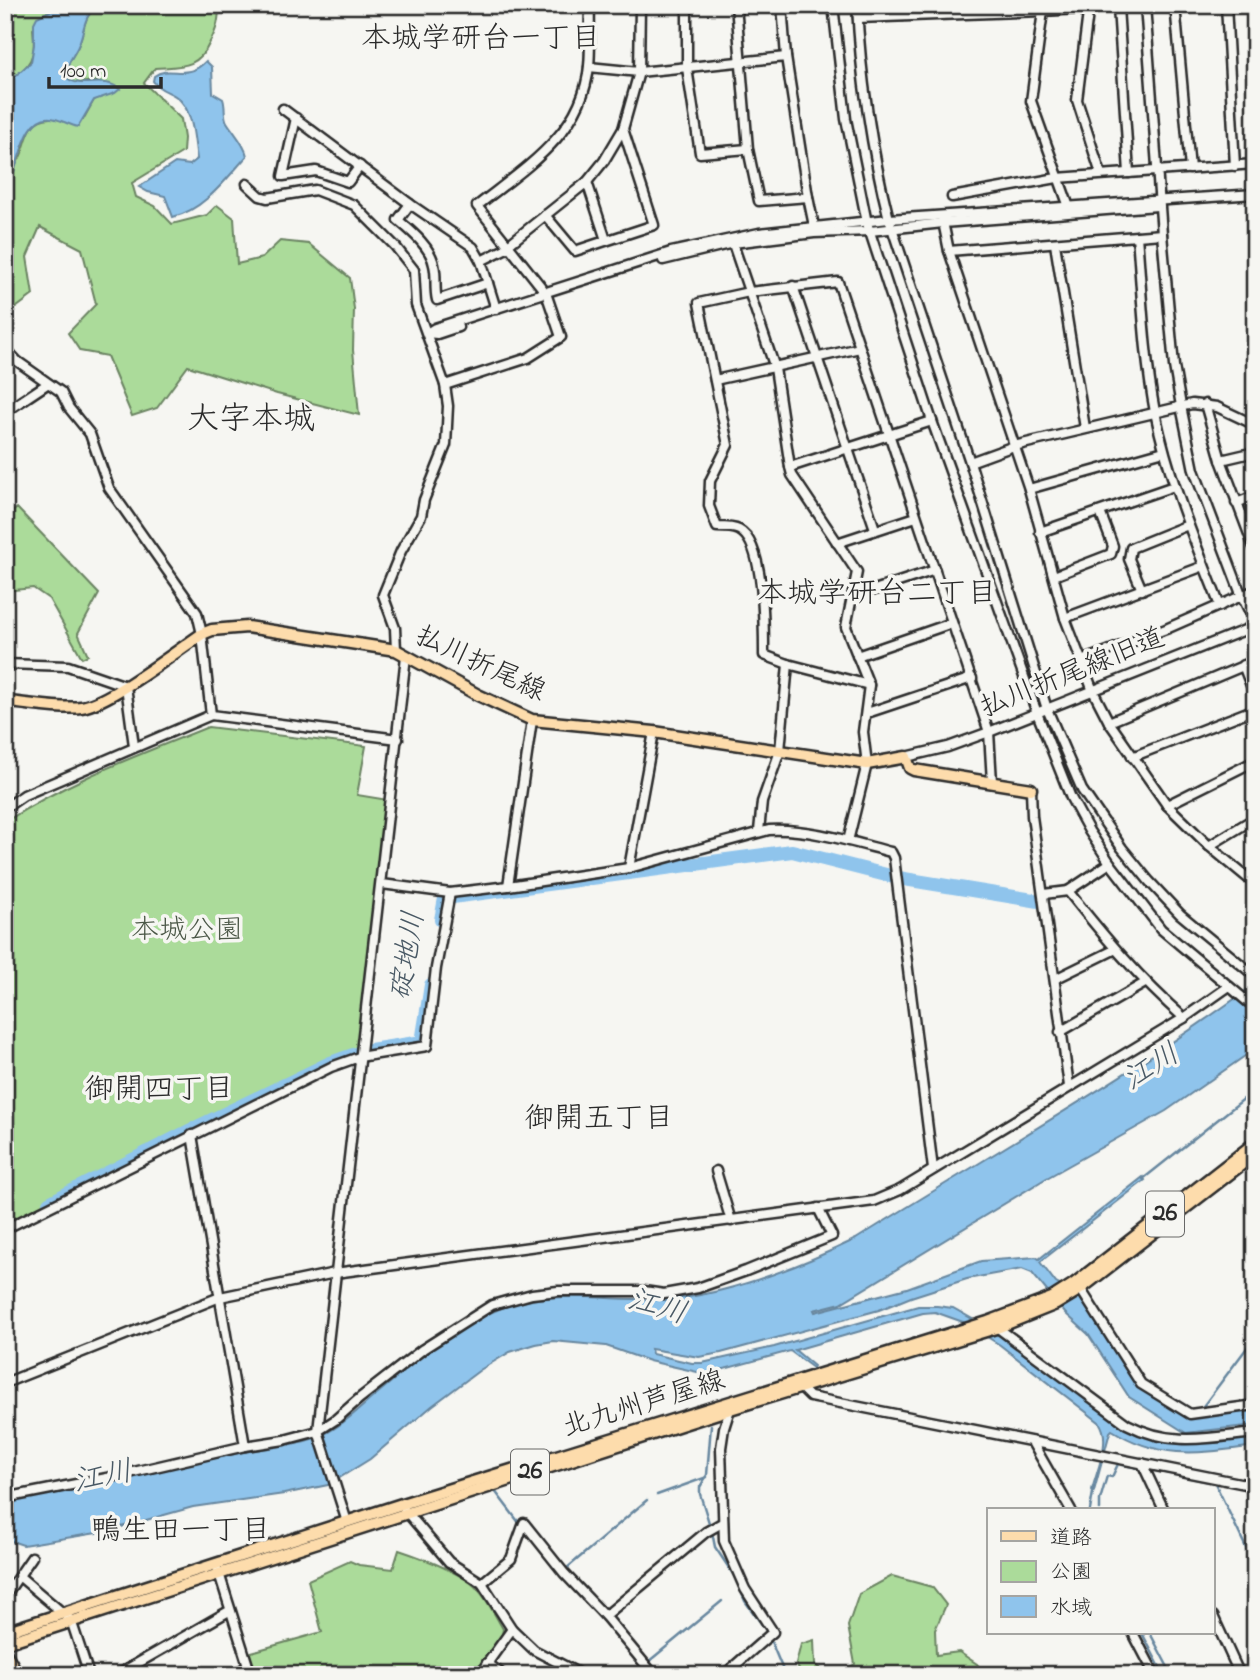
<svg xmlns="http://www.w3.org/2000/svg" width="1260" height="1680" font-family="'Indie Flower','Klee One',sans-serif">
<rect width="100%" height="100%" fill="#f6f6f2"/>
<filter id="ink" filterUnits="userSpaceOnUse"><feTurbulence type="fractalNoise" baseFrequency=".0143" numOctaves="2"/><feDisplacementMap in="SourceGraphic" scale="14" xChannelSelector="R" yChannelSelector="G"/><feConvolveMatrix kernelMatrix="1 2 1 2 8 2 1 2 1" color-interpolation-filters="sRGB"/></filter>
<g filter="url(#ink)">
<g fill="#abdb9a" stroke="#6b8362" stroke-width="2">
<path d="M5,5H63L47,12L33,29C37,62 28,66 5,85Z"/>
<path d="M97,5H219C219,20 217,29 210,42C198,69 181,66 155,68L144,83L181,119L184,138L183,152L132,183L136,197L155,206L172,224L207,215L217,205L234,218L237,264L262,258L280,241L309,244L350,278L354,309L353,350L359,415L277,394L188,366L157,408L132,416L107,356L80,351L68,333L96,304L82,249L40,227L27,257L33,295L5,316V177H9C13,169 19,161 22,153C28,137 29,119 50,118C61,117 72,119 83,120L94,100L101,97L98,81L75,83L66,78C66,59 75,57 80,41C86,24 83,19 97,5Z"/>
<polygon points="17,508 99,594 78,633 88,655 82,658 49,599 33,588 5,591 5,518"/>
<path d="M208,727L366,746L357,795L388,800L358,1051L342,1056L188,1129L5,1224V822C67,781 139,755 208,727Z"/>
<path d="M399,1550C423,1558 450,1568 471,1583C485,1594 494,1614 503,1629L502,1634L473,1675H255L248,1653L322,1632L308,1580L350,1561L359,1565L393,1569Z"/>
<polygon points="892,1576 932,1587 946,1605 935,1630 936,1655 959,1652 977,1664 985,1675 836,1675 855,1664 848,1626 859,1594"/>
<polygon points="814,1640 815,1665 830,1675 802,1675 796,1664 801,1644"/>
</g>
<g fill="#8fc4ec" stroke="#67879f" stroke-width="2">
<path d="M63,5H97C84,17 85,26 80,41C75,57 66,59 67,78C82,90 102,75 120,89L115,93L94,100L78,127C69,125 60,119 51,118C26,115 21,157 13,174L5,177V85L31,62L34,45V23L37,17Z"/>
<path d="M206,61L212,67L213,93L223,99C226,107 223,115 227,122C233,132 245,144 247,156C226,179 204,210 173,217L165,196L148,192L139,187L175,163L190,165L197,159C194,141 194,115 180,100C172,91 160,92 153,81L154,76C170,64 186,82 206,61Z"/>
<path d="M1255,984V1049L1166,1111L1045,1179L841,1303L814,1310L815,1312L907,1288L981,1261L1036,1257L1039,1259L1143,1177L1145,1180L1040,1262L1056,1283L1083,1298L1140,1385L1189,1416L1255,1408V1425L1186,1433L1129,1397L1088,1334L1065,1313L1032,1273L1022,1269L967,1279L911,1297L879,1310L721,1353L699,1357L651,1349L652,1354L692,1363H702L774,1347L918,1306H937L953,1308L1004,1337L1134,1432L1167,1443L1185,1444L1255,1437V1446C1201,1453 1161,1461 1112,1430L1110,1432L1094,1491L1092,1490C1097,1469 1112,1440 1099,1422L1000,1345L963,1322L935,1312L923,1313L795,1350L814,1366L813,1368L790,1351L706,1374L649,1361L606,1346L553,1341L536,1344L510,1352L480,1370L432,1406L370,1459L328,1485L284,1494L193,1507L103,1532L23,1545L5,1539V1501C85,1485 165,1469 244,1452C272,1446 300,1446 326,1433C343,1425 358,1410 372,1398C417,1361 459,1319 517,1303C570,1289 627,1304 681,1298C737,1291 805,1264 856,1239C989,1155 1128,1078 1255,984Z"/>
</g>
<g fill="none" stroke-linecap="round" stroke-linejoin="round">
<g stroke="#67879f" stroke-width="2.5">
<polyline points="1143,1179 1255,1090"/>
<polyline points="1201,1409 1255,1337"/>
<polyline points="1118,1464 1139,1468"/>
<polyline points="1151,1470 1215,1483 1250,1556 1251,1570 1255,1581"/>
<polyline points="495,1491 520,1524"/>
<polyline points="657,1495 707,1477"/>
<polyline points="1090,1510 1094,1487"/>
<polyline points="1100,1510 1100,1500 1107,1476 1112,1477 1118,1464"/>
<polyline points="710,1526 700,1494 700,1487 707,1475 711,1425"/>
<polyline points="524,1530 557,1571"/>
<polyline points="712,1532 715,1547 735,1577 745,1601 768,1633"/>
<polyline points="566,1569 647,1500"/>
<polyline points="597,1613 648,1675"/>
<polyline points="1142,1633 1164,1675"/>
<polyline points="1150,1633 1172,1675"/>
<polyline points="770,1639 785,1675"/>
<polyline points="648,1662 722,1601"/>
</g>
<g stroke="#8fc4ec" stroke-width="14">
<polyline points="441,920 445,898 792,851 898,878 1039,901"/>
<polyline points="49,1203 191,1130 330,1063 364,1051 422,1042 431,985"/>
</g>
<g stroke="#2b2b2b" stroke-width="13">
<g id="minor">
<polyline points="687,5 687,68 700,153 748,149"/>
<polyline points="736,5 748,149 759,201 808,197 786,57 782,5"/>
<polyline points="833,5 846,119 867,223 932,421 1037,713 1071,798 1089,831 1110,863 1161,929 1255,1008"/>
<path d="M857,5C860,73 872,153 889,219L970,462L1047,709L1082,790L1122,848L1149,881L1180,914L1255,976"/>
<polyline points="903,5 903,16"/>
<polyline points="1089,5 1077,100 1101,174"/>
<polyline points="1145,5 1162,234 1174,366 1181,406 1194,470 1241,594 1255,623"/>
<polyline points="1175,5 1190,169"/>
<polyline points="1226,5 1235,166"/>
<polyline points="1118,7 1129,173"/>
<polyline points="858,18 1043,11 1044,5"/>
<polyline points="589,67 639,72 786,57"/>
<polyline points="283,109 410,204 473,247 481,261 496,309"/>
<polyline points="296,118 283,176 316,171 348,182 360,166"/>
<polyline points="587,182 606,240"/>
<polyline points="247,184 260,196 267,198 315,190 354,205 395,246 414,270 416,305 445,385 448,406 446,445 424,500 421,516 401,551 383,595 395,628 396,650"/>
<polyline points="808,197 814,226"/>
<polyline points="952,197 1057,178 1255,164"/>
<path d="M410,204L398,220C411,231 431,247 434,265C437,276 434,288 437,300L488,283"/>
<polyline points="1069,207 1031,101 1043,11 1151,5"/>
<polyline points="545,215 575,251 654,225 623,129"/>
<polyline points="942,217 949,251 1029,489 1065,618 1093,691 1109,722 1167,805 1209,846 1255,884"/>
<path d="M1137,236C1142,295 1144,354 1155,412C1169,480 1195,542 1220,606"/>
<polyline points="732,241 775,368 790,467 932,421"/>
<polyline points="1055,244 1085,428"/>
<polyline points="508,245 587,182 604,161 623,129 639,72 640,5"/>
<polyline points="949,251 1162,234"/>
<polyline points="663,260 733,243 814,233 870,231 943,223 1157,206"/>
<polyline points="481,261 509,247"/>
<polyline points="793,286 875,529"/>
<polyline points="427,333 435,328 671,252 759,233 889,219 1255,194"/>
<polyline points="427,333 437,334 458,327"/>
<polyline points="5,348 17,361 61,392 69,408 90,434 109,488 197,613 202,634 211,715"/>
<polyline points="715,380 860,348"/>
<path d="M445,385L528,358L561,337L546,293L477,206C525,168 583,133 589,66C591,46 589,25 590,5"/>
<polyline points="1205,404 1221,460 1255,550"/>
<polyline points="5,412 47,384"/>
<polyline points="1221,460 1255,452"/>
<polyline points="970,462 1014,446 1192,404 1217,407 1255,425"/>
<polyline points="790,467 792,475 857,572 846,627 869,685 863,732 867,764 848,841"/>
<polyline points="1029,489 1164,451"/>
<polyline points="1236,503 1255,496"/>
<polyline points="1040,532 1174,486"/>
<polyline points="837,543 916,517"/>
<polyline points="1054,576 1111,554 1113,546 1100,512"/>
<polyline points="1142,590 1129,559 1131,548 1188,525"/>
<polyline points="853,597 935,570"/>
<polyline points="1065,618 1204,566"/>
<polyline points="857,656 952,623"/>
<polyline points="1081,661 1166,629 1255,590"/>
<polyline points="5,664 68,666 126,686 134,746"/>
<polyline points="1243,665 1255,696"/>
<path d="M869,685L788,664L764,655C764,628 765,543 739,530C733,527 723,527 717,527L709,506L710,481L728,445L699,303L749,292L838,282L989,732L992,782"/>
<polyline points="866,711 870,712 972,678"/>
<polyline points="1109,722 1255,661"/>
<polyline points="906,757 948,747 989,732 1255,626"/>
<polyline points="1132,757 1255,709"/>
<polyline points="1031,789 1032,816 1069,1086"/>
<polyline points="1167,805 1255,761"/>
<polyline points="5,808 24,795 211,715 398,739"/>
<polyline points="759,831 762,802 780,751 788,664"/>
<polyline points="1209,846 1255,818"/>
<path d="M1110,863L1068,891C1106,939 1138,977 1184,1018"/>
<polyline points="629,868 654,732"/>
<path d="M382,884L450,893L508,886L629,868L769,830C809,828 852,842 891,852L894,858L933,1169"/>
<polyline points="508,886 532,720"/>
<polyline points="1044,894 1068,891"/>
<polyline points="1055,979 1114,950"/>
<polyline points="1060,1032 1145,983"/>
<polyline points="192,1135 245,1446"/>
<polyline points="716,1171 731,1221"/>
<polyline points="5,1229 331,1067 359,1057 427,1046 436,968 450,893"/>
<polyline points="1078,1285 1141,1384 1190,1414 1255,1405"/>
<path d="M994,1325L1127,1424C1171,1447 1207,1438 1255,1433"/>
<polyline points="5,1383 220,1297 335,1273 874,1201 900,1190 1184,1018 1228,987"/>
<polyline points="799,1386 810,1397 1255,1486"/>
<polyline points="1032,1442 1071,1510"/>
<polyline points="1142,1463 1164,1510"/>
<polyline points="5,1498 112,1477 245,1446 284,1440 318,1431 335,1420 360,1398 423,1349 492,1305 532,1294 558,1291 644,1291 664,1294 698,1288 746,1271 832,1236 818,1208"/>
<polyline points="405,1510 449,1562 482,1583 512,1629 534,1650 582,1675"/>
<polyline points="347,1522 318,1431 406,656"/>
<polyline points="218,1570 251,1675"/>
<polyline points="19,1576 71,1620 89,1675"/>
<polyline points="482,1583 511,1559 524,1523 564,1573 605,1616 654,1675"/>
<polyline points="5,1596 32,1557"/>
<polyline points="605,1616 706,1532 722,1523"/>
<polyline points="1213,1616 1240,1675"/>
<polyline points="1133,1633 1155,1675"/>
<polyline points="487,1663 503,1675"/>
<polyline points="117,1675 229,1611"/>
<polyline points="233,1675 248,1666"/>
<polyline points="479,1675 512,1629"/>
<polyline points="724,1675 773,1632 745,1589 724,1541 721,1448 724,1428 730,1409"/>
</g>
</g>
<g stroke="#2b2b2b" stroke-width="15">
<g id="major">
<path d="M5,702C28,703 60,710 81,707C108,704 177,651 202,634L212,630L247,627L396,650L478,695L532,720L654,732L867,764L906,757L910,768L914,770L1031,789"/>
<polyline points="5,1632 402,1504 988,1322 1052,1298 1074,1284 1255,1143"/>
<polyline points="5,1643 730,1409 999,1327 1056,1304 1079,1290 1255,1154"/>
<polyline points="5,1652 18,1675"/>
</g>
</g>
<use href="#minor" stroke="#f6f6f2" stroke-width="8"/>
<use href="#major" stroke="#fddcac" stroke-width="10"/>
</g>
</g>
<g text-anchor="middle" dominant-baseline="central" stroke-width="7" stroke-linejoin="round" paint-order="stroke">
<g fill="#f6f6f2" stroke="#686867" stroke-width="2">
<rect x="1146" y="1191.5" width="38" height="45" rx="5"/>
<rect x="511" y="1449.5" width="38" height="45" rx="5"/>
</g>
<g font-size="26" font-weight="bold" fill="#2b2b2b">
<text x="1165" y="1214">26</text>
<text x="530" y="1472">26</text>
</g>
<g font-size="28" fill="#2b2b2b" stroke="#f6f6f2">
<text transform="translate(480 665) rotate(25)">払川折尾線</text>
<text transform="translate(1073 674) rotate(-22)">払川折尾線旧道</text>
<text transform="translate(644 1405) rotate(-17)">北九州芦屋線</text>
</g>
<g font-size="28" fill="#4b5747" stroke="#f6f6f2">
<text x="187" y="931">本城公園</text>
</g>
<g font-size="30" fill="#2b2b2b" stroke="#f6f6f2">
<text x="481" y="40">本城学研台一丁目</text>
<text x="877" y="595">本城学研台二丁目</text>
<text x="159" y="1091">御開四丁目</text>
<text x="599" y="1120">御開五丁目</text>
<text x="181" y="1532">鴨生田一丁目</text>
</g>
<g font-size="30" font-style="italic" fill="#495965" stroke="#f6f6f2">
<text transform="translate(409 956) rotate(-81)">碇地川</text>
<text transform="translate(1152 1068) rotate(-32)">江川</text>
<text transform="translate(657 1308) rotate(16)">江川</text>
<text transform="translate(103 1478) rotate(-11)">江川</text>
</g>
<g font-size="32" fill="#2b2b2b" stroke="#f6f6f2">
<text x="251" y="420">大字本城</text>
</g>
</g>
<rect width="1260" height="1680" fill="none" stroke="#f6f6f2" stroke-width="28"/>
<rect x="14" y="14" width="1232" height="1652" fill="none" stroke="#2b2b2b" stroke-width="2.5" filter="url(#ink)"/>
<rect x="987" y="1508" width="228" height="126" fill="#f6f6f2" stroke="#a5a5a2" stroke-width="2"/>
<rect x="1001" y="1531" width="35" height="10" fill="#fddcac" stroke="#a5a5a2" stroke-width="2"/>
<text x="1050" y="1544" font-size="21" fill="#2b2b2b">道路</text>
<rect x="1001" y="1561" width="35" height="21" fill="#abdb9a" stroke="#a5a5a2" stroke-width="2"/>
<text x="1050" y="1578" font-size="21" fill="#2b2b2b">公園</text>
<rect x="1001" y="1596" width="35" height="21" fill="#8fc4ec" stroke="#a5a5a2" stroke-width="2"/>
<text x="1050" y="1614" font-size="21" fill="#2b2b2b">水域</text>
<path d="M49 77v10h112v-10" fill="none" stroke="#2b2b2b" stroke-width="3.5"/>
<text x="60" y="77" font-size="21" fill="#2b2b2b" stroke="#f6f6f2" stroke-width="5" paint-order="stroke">100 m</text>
</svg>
